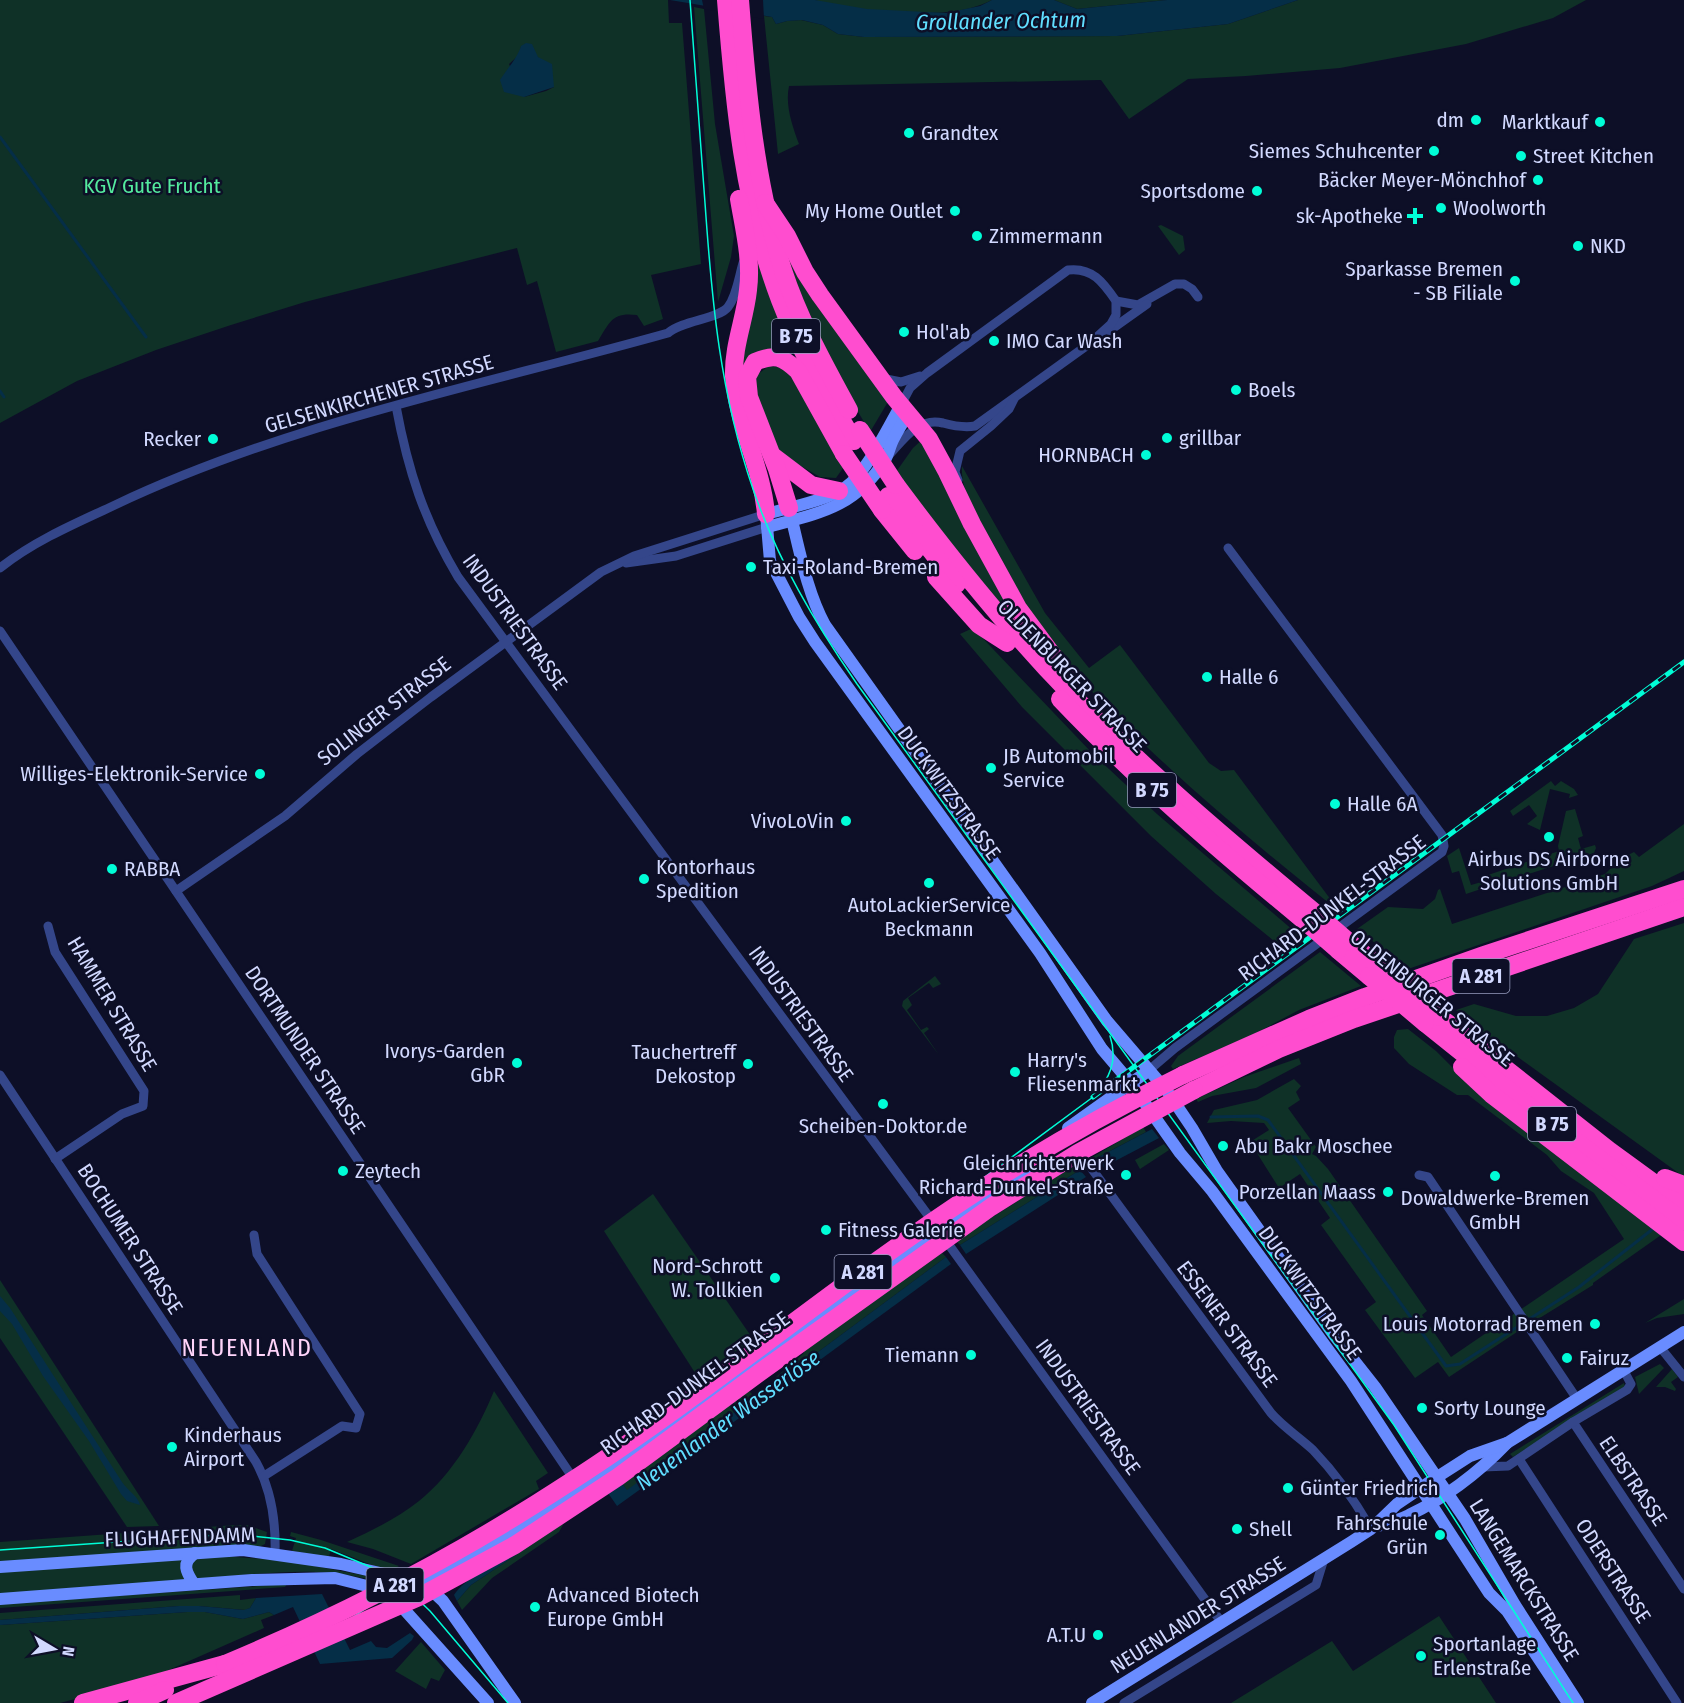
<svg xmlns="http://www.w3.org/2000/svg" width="1684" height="1703" font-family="'Fira Sans Condensed',sans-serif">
<rect width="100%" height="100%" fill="#0d0f27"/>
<g fill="#0f3127" fill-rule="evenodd">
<path d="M0,0H668L669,23H682L701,264L651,275L663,319L644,326L637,315C612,312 610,322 598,341L556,352L537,281L527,285L517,248L305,302L231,325L156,350L77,381L0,423ZM521,47L538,57L554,87L546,91L524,97L509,64L519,55Z"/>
<path d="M815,0H992C978,7 962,11 947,12C921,15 838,10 815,0Z"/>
<polygon points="1054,0 1167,0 1077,9"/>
<path d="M1298,0H1586L1553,18L1466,44L1340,68L1246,76L1188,79L1129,119L1101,80L789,86C785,105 792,125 799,144L778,154L764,16L772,17L776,24L787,21L801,20L823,25L838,34L864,37L1117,36L1228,24Z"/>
<polygon points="694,7 704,9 715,124 734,236 731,257 718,302"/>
<polygon points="1161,225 1183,236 1185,250 1179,255 1158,226"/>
<polygon points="783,240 889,400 870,432 838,378 799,290"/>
<polygon points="759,257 780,321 775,350 744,367 740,363"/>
<polygon points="769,366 785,368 793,377 843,468 836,478 820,477 780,454 757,399 755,381 758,374"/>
<polygon points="923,439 1018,618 1015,621 937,527 896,472 913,448"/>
<path d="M962,466L1045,613L1089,668L1120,645L1209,763L1221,771L1234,770L1340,912C1280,864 1220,815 1163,762C1117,719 1071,674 1036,621C1020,597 1008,570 994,545C981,521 960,493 962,466Z"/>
<polygon points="973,628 1093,754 1157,814 1301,937 1284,949 1216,894 1151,836 1022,707 960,634"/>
<polygon points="1551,781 1555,786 1561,781 1574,789 1578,795 1569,798 1570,794 1550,789 1540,830 1527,824 1537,816 1529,805 1513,816 1510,811"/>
<polygon points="1575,809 1583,836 1578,838 1581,849 1595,845 1596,848 1594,853 1491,886 1488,875 1559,851 1558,846 1566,811"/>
<polygon points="1684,824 1684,871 1652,886 1408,969 1357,929 1388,907 1423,909 1435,899 1438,890 1440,889 1452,924 1605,874 1611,868 1629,862 1626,856 1634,852 1639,857"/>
<polygon points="1459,848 1471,885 1485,881 1487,887 1466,894 1459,871 1452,873 1447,856"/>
<polygon points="1684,923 1684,1177 1515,1055 1491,1040 1456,1010 1474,1004 1516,1016 1547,1016 1574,1008 1598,994 1634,939"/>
<polygon points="1320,952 1361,986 1299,1010 1254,1034 1173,1069 1171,1066 1178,1056"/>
<polygon points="935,976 941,984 933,988 929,983 908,998 912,1005 907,1010 921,1030 927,1027 929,1029 924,1033 939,1055 902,1006 903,1001"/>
<polygon points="1408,1029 1436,1051 1460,1075 1664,1233 1593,1283 1593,1285 1517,1332 1449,1377 1438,1362 1415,1378 1365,1310 1376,1302 1321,1225 1330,1218 1300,1174 1279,1188 1250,1142 1269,1130 1264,1123 1231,1121 1207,1123 1214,1110 1257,1100 1294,1079 1301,1086 1296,1092 1300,1100 1288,1108 1316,1147 1312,1154 1316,1156 1328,1169 1427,1311 1422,1315 1451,1357 1624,1239 1594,1193 1561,1171 1547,1155 1468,1095 1457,1095 1409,1064 1394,1048 1394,1037 1397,1030"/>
<polygon points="1299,1058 1301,1064 1256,1088 1212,1096 1198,1102 1196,1099 1244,1077"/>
<polygon points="1143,1127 1146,1132 1093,1160 1091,1158"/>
<polygon points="1164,1144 1169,1150 1140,1169 1135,1160"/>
<polygon points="1077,1166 1080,1170 960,1245 957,1242 958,1239 1070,1168"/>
<polygon points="653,1194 753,1339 699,1379 604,1231"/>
<polygon points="942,1253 946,1257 779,1381 776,1377 804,1353 803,1351"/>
<polygon points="0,1280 159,1526 127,1527 0,1338"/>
<polygon points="1684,1299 1684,1314 1657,1318 1645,1323"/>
<polygon points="1660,1364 1664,1368 1639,1394 1635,1377"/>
<polygon points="1672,1369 1678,1377 1671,1382 1676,1389 1675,1391 1665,1387 1656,1387"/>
<polygon points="1624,1383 1625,1387 1513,1457 1510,1454"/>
<path d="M494,1391L548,1473L536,1481L539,1489L411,1564L373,1549L347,1542C371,1531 398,1518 419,1501C453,1474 478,1430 494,1391Z"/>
<polygon points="749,1391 755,1397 627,1491 622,1483"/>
<polygon points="564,1523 559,1532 492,1578 462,1610 457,1601 471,1585"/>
<polygon points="235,1525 247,1525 267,1532 265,1544 259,1547 0,1562 0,1542"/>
<polygon points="291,1532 321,1540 399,1566 392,1571 377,1567 331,1549 329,1557 292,1551 296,1538 290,1536"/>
<path d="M223,1556L289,1561L372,1577L371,1580C319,1565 260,1574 207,1578C138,1583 69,1588 0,1594V1572Z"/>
<polygon points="287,1584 285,1587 0,1608 0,1604"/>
<polygon points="240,1595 240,1600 256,1598 250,1608 245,1610 199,1606 179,1606 0,1620 0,1613"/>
<polygon points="187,1612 205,1612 243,1619 269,1612 274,1615 261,1620 264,1628 146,1680 60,1703 0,1703 0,1625"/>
<polygon points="1439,1616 1496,1703 1231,1703 1332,1641 1353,1671"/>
<polygon points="421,1642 445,1670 439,1681 431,1678 426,1689 395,1671"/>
</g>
<g fill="#052e47">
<polygon points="670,0 815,0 867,9 946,13 980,6 992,0 1054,0 1077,9 1167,0 1298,0 1228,24 1117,36 864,37 838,34 823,25 802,20 787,21 776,24 772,17"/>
<path d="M526,43L532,44L538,57L552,64L554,87L524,97L504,92L500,80C507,69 518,57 521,46Z"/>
<polygon points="1152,1129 1159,1138 1100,1169 1093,1160"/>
<polygon points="1080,1170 1086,1177 966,1254 960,1245"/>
<polygon points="946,1257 951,1264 783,1387 779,1381"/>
<path d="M0,1296L10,1308L122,1482C127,1490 139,1497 140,1505L127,1501L121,1494L89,1441L43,1376L12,1324L0,1311Z"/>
<polygon points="772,1385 777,1391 617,1506 608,1493 618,1478 627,1490 755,1397 757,1399 764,1393 763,1391"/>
<path d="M564,1523L471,1585L457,1601L454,1595C466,1574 540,1537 564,1523Z"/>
<polygon points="322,1594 350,1650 371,1641 376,1647 387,1648 410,1633 414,1636 412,1640 392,1658 320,1664 293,1607 274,1615 269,1612 243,1619 205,1612 187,1612 0,1625 0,1620 179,1606 199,1606 244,1610 250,1608 256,1598"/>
</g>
<polygon fill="#0d0f27" points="702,0 763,0 764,19 704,9"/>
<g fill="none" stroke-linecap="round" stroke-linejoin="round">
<g stroke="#052e47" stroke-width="3">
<polyline points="0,137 146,337"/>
<polyline points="0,391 4,397"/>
<polyline points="1211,1117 1258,1116 1268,1120 1446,1366 1460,1364 1579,1287 1654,1228"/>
<polyline points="773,1390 784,1382"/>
</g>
<g stroke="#34468a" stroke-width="9">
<polyline points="1116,301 1138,305 1175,284 1184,284 1192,289 1198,297"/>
<polyline points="1109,331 1147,304"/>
<polyline points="881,378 901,382 920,376"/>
<path d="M396,406C408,471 424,520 458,577L933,1222"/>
<path d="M889,455C904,439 918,417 943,423C954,426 964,428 975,426L1089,344L1111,324L1116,315V301C1103,282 1092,267 1068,270L927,373L910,388L901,405"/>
<polyline points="958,480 955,472 960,451 991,426 1009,409 1014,399"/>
<polyline points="626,563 676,556 767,527"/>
<path d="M0,568C34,541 76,523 115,505C290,422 483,385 668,333C683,320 719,319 728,307C737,295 739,276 743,263"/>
<polyline points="0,631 575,1481"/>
<polyline points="176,891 285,816 357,754 431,697 601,572 634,556 766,514"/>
<polyline points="48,926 55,952 144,1091 143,1106 122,1114 55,1159"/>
<polyline points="1148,1071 1175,1048 1442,852 1444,846 1442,835 1228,548"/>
<path d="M0,1075L256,1462C272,1491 276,1522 275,1554"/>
<path d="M1078,1150L1271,1413C1283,1427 1299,1437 1313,1450C1335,1473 1355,1501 1371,1529"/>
<polyline points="1419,1175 1428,1177 1577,1399"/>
<polyline points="254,1235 257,1254 360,1414 356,1428 342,1426 264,1476"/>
<polyline points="944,1238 1222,1623"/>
<polyline points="1660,1347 1684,1377"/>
<polyline points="1573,1422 1684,1589"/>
<polyline points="1519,1459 1677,1703"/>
<polyline points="1483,1467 1508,1466 1573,1422 1627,1390 1631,1384 1623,1369"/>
<polyline points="1124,1703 1316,1585 1324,1559"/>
</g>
<g stroke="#698cff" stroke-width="12">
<path d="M901,405C888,427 867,472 846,487C828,500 788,508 766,514L770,561L799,617L815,642L1040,953L1102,1049L1130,1082L1180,1153L1212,1191L1351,1381L1489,1593L1507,1611L1568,1703"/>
<path d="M789,508C799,547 806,590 825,625L1107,1021L1167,1091L1192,1128L1217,1171L1334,1335L1375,1387L1465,1519L1515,1605L1578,1703"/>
<path d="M767,527C819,513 855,508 885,460C889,453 890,445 894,438C898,430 903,422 908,414"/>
<polyline points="1068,1128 1148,1071"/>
<path d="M1378,1526C1388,1523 1399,1520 1409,1515C1445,1498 1479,1472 1507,1443L1684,1332"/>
<polyline points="0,1567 243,1550 341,1564 406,1579"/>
<path d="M194,1584C186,1572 181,1563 195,1553"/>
<polyline points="428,1587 443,1601 515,1703"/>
<polyline points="390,1598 495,1542 580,1489 974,1206 1036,1165 1041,1157"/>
<polyline points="0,1599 252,1580 335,1578 367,1586 385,1594 402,1607 488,1703"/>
<polyline points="1092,1703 1351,1542 1371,1529 1397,1504 1431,1481 1470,1456 1507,1443"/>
</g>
<g stroke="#ff4dcf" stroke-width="18">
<path d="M726,0C734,102 743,203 780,300C799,350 827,395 854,441"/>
<path d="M740,0C747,91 755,183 783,270C799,319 824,364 849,410"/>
<path d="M739,199C744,229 752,260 748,290C745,319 733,346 734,376C737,424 762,467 766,514"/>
<polyline points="765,203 787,236 805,272 820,295 894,397 929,439 947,472 972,524 1018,608 1068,676"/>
<polyline points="774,457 811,485 839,491"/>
<path d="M896,485C943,548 992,610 1046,668C1130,758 1224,837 1319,916"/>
<polyline points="888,496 957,584"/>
<path d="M789,508L777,469L749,397L747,377L755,362C775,353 783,357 798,371L844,454"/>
<polyline points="882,510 915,551"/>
<polyline points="936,577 979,625 1007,643"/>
<path d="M1060,699C1137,780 1222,853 1308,924"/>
<polyline points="1349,942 1384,970"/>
<polyline points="1338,950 1369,976"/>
<polyline points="1440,1017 1610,1151 1684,1205"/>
<polyline points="1425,1023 1531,1108 1684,1222"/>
<polyline points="1462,1067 1491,1094 1684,1242"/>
<polyline points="1183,1075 1309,1019 1365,997 1484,955 1684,889"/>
<polyline points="1194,1090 1279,1049 1354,1019 1684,907"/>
<polyline points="1665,1178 1684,1185"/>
<polyline points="83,1703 225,1664"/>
<polyline points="137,1703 165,1690"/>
</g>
<g stroke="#00fdd7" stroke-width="1.5">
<path d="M690,0C695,68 700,136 705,203C712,303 720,393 753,489C777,559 815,623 857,684L1394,1425L1573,1703"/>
<polyline points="0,1550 233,1534 290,1540 325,1548 373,1568 407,1589 430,1611 508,1703"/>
<path d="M333,1631L401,1584L550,1499L1093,1097C1110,1079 1118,1060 1110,1036"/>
</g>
<g stroke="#00fdd7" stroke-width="5">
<polyline id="rail" points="1093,1097 1684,662"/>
</g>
<use href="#rail" stroke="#0d0f27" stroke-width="3" stroke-dasharray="9" stroke-linecap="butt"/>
<g stroke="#ff4dcf" stroke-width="18">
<polyline points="860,430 896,485"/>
<polyline points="844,454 882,510"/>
<polyline points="1319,916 1349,942"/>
<polyline points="1308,924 1338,950"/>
<polyline points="1384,970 1440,1017"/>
<polyline points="1369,976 1425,1023"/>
<path d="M225,1664C340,1616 451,1559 556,1491C703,1398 835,1284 981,1189C1046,1147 1114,1109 1183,1075"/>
<polyline points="176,1703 419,1597 515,1545 618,1477 759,1373 991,1207 1078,1153 1194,1090"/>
</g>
</g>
<g fill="#00fdd7" stroke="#0d0f27" stroke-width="2">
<circle cx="1476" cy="120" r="6"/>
<circle cx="1600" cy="122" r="6"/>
<circle cx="909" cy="133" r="6"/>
<circle cx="1434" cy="151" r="6"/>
<circle cx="1521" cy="156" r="6"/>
<circle cx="1538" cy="180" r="6"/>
<circle cx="1257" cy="191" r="6"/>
<circle cx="1441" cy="208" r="6"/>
<circle cx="955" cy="211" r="6"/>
<path d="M1412 207h6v6h6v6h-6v6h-6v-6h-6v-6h6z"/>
<circle cx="977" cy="236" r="6"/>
<circle cx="1578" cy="246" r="6"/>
<circle cx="1515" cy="281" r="6"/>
<circle cx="904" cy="332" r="6"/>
<circle cx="994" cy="341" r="6"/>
<circle cx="1236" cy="390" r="6"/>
<circle cx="1167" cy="438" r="6"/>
<circle cx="213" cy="439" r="6"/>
<circle cx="1146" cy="455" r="6"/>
<circle cx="751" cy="567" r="6"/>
<circle cx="1207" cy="677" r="6"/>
<circle cx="991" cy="768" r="6"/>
<circle cx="260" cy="774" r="6"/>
<circle cx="1335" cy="804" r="6"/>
<circle cx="846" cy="821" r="6"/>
<circle cx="1549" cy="837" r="6"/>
<circle cx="112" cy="869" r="6"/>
<circle cx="644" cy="879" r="6"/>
<circle cx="929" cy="883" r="6"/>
<circle cx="517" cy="1063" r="6"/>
<circle cx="748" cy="1064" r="6"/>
<circle cx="1015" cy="1072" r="6"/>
<circle cx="883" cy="1104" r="6"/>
<circle cx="1223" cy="1146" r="6"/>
<circle cx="343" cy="1171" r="6"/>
<circle cx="1126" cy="1175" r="6"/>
<circle cx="1495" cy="1176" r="6"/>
<circle cx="1388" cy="1192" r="6"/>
<circle cx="826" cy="1230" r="6"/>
<circle cx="775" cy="1278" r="6"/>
<circle cx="1595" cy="1324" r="6"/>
<circle cx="971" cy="1355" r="6"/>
<circle cx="1567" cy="1358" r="6"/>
<circle cx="1422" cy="1408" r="6"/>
<circle cx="172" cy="1447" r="6"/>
<circle cx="1288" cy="1488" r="6"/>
<circle cx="1237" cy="1529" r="6"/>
<circle cx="1440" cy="1535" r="6"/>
<circle cx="535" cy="1607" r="6"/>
<circle cx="1098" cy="1635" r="6"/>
<circle cx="1421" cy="1656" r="6"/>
</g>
<g text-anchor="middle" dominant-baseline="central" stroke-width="5" stroke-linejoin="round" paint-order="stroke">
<g fill="#0d0f27" stroke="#979cbe" stroke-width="1.5">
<rect x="772" y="319" width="48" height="34" rx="4.5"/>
<rect x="1128" y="773" width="48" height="34" rx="4.5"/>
<rect x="1452.5" y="959" width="57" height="34" rx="4.5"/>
<rect x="1528" y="1107" width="48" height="34" rx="4.5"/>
<rect x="834.5" y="1255" width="57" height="34" rx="4.5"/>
<rect x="366.5" y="1568" width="57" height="34" rx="4.5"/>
</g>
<g font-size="20" font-weight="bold" fill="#d2d9ff">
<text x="796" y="336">B 75</text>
<text x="1152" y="790">B 75</text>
<text x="1481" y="976">A 281</text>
<text x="1552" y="1124">B 75</text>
<text x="863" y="1272">A 281</text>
<text x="395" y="1585">A 281</text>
</g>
<g font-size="21" fill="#d2d9ff" stroke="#0d0f27" text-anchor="start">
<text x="1464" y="120" text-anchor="end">dm</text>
<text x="1588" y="122" text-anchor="end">Marktkauf</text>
<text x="921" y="133">Grandtex</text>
<text x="1422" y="151" text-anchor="end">Siemes Schuhcenter</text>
<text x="1533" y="156">Street Kitchen</text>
<text x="1526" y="180" text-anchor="end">Bäcker Meyer-Mönchhof</text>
<text x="1245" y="191" text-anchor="end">Sportsdome</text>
<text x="1453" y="208">Woolworth</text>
<text x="943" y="211" text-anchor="end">My Home Outlet</text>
<text x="1403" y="216" text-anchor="end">sk-Apotheke</text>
<text x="989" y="236">Zimmermann</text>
<text x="1590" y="246">NKD</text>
<text x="1503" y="269" text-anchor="end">Sparkasse Bremen<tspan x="1503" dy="24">- SB Filiale</tspan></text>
<text x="916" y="332">Hol'ab</text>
<text x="1006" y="341">IMO Car Wash</text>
<text x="1248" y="390">Boels</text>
<text x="1179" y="438">grillbar</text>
<text x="201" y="439" text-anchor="end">Recker</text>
<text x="1134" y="455" text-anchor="end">HORNBACH</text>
<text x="763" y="567">Taxi-Roland-Bremen</text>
<text x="1219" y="677">Halle 6</text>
<text x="1003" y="756">JB Automobil<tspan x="1003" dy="24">Service</tspan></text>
<text x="248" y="774" text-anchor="end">Williges-Elektronik-Service</text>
<text x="1347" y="804">Halle 6A</text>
<text x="834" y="821" text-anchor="end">VivoLoVin</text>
<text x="1549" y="859" text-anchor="middle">Airbus DS Airborne<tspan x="1549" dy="24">Solutions GmbH</tspan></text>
<text x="656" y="867">Kontorhaus<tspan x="656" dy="24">Spedition</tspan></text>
<text x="124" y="869">RABBA</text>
<text x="929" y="905" text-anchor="middle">AutoLackierService<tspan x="929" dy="24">Beckmann</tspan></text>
<text x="505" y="1051" text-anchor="end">Ivorys-Garden<tspan x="505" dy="24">GbR</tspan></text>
<text x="736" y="1052" text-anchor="end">Tauchertreff<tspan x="736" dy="24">Dekostop</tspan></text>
<text x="1027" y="1060">Harry's<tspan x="1027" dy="24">Fliesenmarkt</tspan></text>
<text x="883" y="1126" text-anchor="middle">Scheiben-Doktor.de</text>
<text x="1235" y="1146">Abu Bakr Moschee</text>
<text x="1114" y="1163" text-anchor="end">Gleichrichterwerk<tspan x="1114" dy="24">Richard-Dunkel-Straße</tspan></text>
<text x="355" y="1171">Zeytech</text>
<text x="1376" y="1192" text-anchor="end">Porzellan Maass</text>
<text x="1495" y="1198" text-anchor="middle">Dowaldwerke-Bremen<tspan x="1495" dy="24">GmbH</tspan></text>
<text x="838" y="1230">Fitness Galerie</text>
<text x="763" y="1266" text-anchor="end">Nord-Schrott<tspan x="763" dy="24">W. Tollkien</tspan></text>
<text x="1583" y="1324" text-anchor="end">Louis Motorrad Bremen</text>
<text x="959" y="1355" text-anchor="end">Tiemann</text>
<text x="1579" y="1358">Fairuz</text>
<text x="1434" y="1408">Sorty Lounge</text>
<text x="184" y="1435">Kinderhaus<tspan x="184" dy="24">Airport</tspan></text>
<text x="1300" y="1488">Günter Friedrich</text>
<text x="1428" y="1523" text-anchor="end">Fahrschule<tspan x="1428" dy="24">Grün</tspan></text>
<text x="1249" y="1529">Shell</text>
<text x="547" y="1595">Advanced Biotech<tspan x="547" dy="24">Europe GmbH</tspan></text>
<text x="1086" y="1635" text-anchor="end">A.T.U</text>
<text x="1433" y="1644">Sportanlage<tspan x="1433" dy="24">Erlenstraße</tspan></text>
</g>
<g font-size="21" fill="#54ea9e" stroke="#0d0f27">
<text x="152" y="186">KGV Gute Frucht</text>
</g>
<g font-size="21" fill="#d2d9ff" stroke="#0d0f27">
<text transform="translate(379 394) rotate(-16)">GELSENKIRCHENER STRASSE</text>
<text transform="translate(515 622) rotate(54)">INDUSTRIESTRASSE</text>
<text transform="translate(1072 676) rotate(46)">OLDENBURGER STRASSE</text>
<text transform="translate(384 711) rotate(-38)">SOLINGER STRASSE</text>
<text transform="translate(949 793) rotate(54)">DUCKWITZSTRASSE</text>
<text transform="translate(1332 908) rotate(-37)">RICHARD-DUNKEL-STRASSE</text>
<text transform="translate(1432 998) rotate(39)">OLDENBURGER STRASSE</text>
<text transform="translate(112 1004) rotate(59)">HAMMER STRASSE</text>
<text transform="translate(801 1014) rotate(54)">INDUSTRIESTRASSE</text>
<text transform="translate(305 1050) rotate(56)">DORTMUNDER STRASSE</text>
<text transform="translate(130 1239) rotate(57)">BOCHUMER STRASSE</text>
<text transform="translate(1310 1293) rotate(54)">DUCKWITZSTRASSE</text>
<text transform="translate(1227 1324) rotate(53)">ESSENER STRASSE</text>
<text transform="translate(695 1383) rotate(-36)">RICHARD-DUNKEL-STRASSE</text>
<text transform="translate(1088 1407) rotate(54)">INDUSTRIESTRASSE</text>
<text transform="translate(1633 1481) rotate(56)">ELBSTRASSE</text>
<text transform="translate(180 1537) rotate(-2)">FLUGHAFENDAMM</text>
<text transform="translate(1613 1571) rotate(57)">ODERSTRASSE</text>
<text transform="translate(1524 1580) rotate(58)">LANGEMARCKSTRASSE</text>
<text transform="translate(1198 1615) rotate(-32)">NEUENLANDER STRASSE</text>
</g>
<g font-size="22" font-style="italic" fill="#60deff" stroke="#0d0f27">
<text transform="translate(1001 21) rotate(-1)">Grollander Ochtum</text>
<text transform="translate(728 1420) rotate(-36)">Neuenlander Wasserlöse</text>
</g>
<g font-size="24" letter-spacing="1.5" fill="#ffd4fa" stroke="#0d0f27">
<text x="247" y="1348">NEUENLAND</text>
</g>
</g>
<g transform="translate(54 1649) rotate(100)" stroke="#0d0f27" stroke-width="4.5" paint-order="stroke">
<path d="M0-4.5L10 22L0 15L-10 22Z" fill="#d2d9ff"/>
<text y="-9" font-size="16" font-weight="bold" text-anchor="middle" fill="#d2d9ff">N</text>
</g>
</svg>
